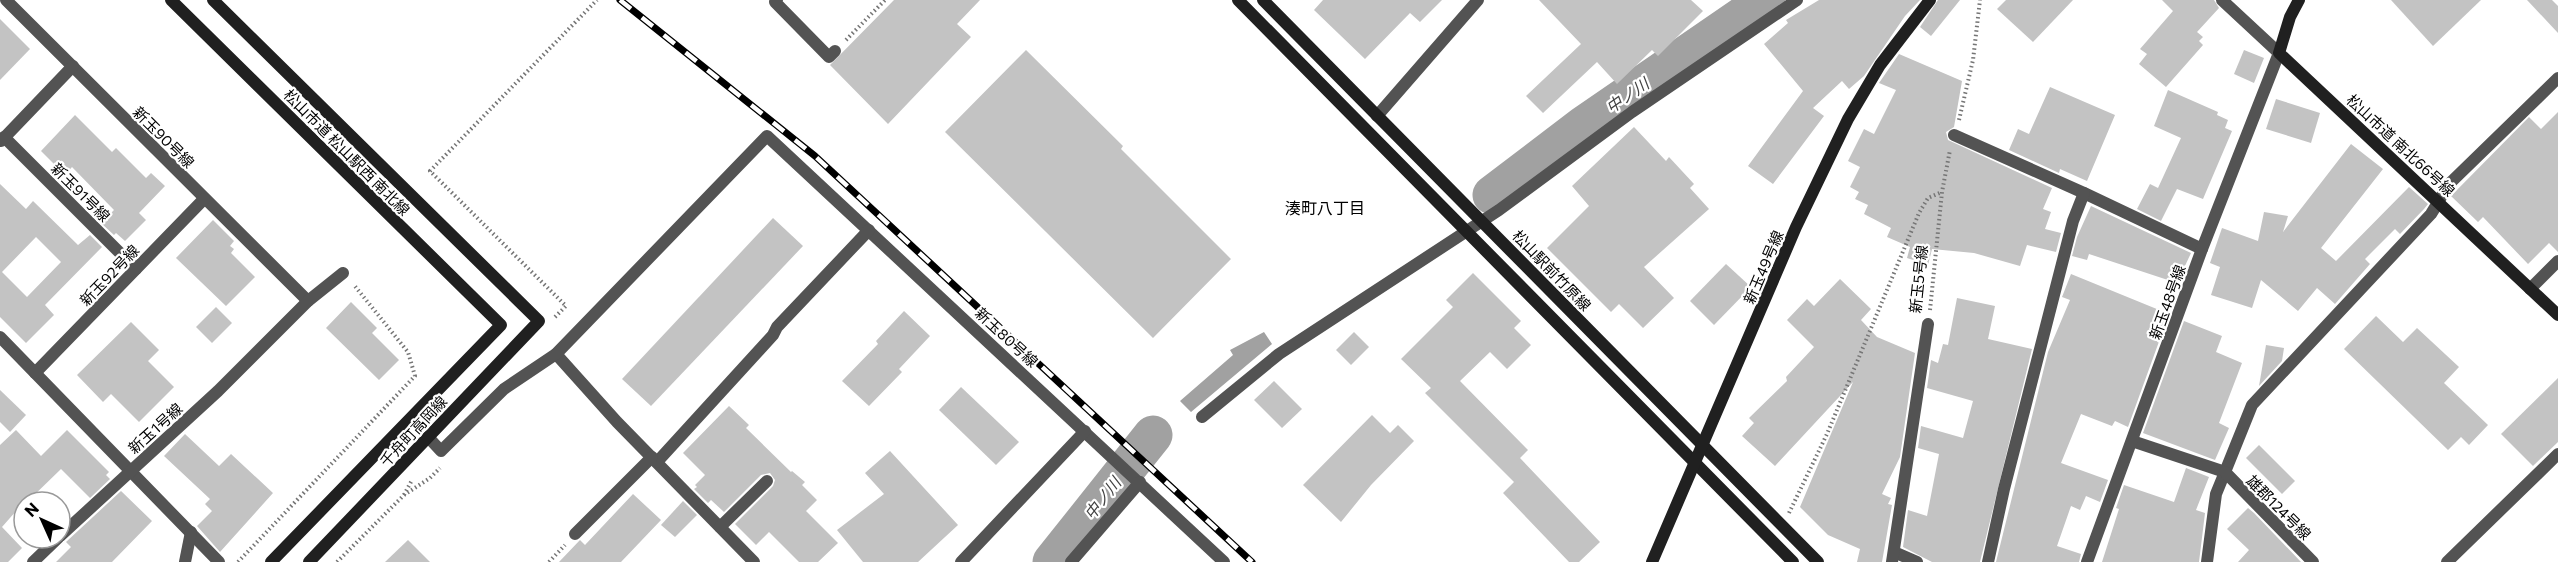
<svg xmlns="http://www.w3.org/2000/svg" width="2558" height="562" font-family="Commissioner,'Noto Sans JP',sans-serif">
<rect width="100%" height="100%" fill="#fff"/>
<g fill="#a1a1a1">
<polygon points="1752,0 1779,0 1640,96 1631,85"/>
<polygon points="1602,106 1610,117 1497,200 1487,191 1582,118"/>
<polygon points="1264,332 1272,344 1191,412 1180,401 1233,355 1230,350"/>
</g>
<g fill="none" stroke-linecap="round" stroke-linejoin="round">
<g stroke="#a1a1a1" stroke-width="39">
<polyline points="1492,195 1584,125 1766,0"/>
<polyline points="1052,562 1153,435"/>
</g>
</g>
<g fill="#c3c3c3" fill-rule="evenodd">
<polygon points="894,0 980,0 957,24 971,37 888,124 830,65"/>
<polygon points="1323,0 1442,0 1420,22 1410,13 1365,59 1314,10"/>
<polygon points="1539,0 1691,0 1703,11 1658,56 1652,50 1617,84 1597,62 1543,113 1526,96 1581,44"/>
<polygon points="1819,0 1920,0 1905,16 1864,76 1849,89 1842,81 1813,108 1824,116 1773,184 1748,166 1803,91 1764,44 1788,23 1786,20"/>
<polygon points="1938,0 1960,0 1931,36 1920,27"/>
<polygon points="2006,0 2073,0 2033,42 1997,9"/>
<polygon points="2162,0 2214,0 2219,8 2197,32 2203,37 2199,41 2203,45 2166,87 2139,64 2147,54 2140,49 2173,11"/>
<polygon points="2391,0 2481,0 2433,46"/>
<polygon points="2527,0 2552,0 2558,6 2558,33"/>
<polygon points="0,19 30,49 0,80"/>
<polygon points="1026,50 1123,146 1121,149 1231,259 1153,338 945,132"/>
<polygon points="2244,50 2264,58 2254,83 2234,74"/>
<polygon points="1899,54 1962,81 1954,127 1946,132 1948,140 2052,188 2043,209 2051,212 2045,229 2061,233 2056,252 2027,245 2020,266 1974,253 1932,249 1928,265 1907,258 1910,247 1887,237 1891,228 1864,214 1868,205 1855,199 1859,192 1850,187 1860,167 1848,161 1864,129 1874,134 1896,90 1879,83"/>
<polygon points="2050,87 2115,115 2087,181 2060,169 2059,173 2009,150 2018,129 2029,134"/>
<polygon points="2168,90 2218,112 2217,115 2228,120 2225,128 2232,131 2203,199 2177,189 2161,221 2137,209 2150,184 2158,188 2181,138 2154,126"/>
<polygon points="2276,99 2320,113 2311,143 2266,129"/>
<polygon points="2558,112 2558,252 2549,243 2528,264 2483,217 2478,222 2451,196 2529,117 2541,129"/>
<polygon points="75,115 112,152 116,148 146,178 151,173 165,186 139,213 146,220 125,241 116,233 114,235 101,223 114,210 72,167 65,175 41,151"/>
<polygon points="1634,127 1666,161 1669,157 1694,184 1690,188 1709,209 1644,267 1674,298 1643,328 1619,304 1611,312 1547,248 1589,206 1572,186"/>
<polygon points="2351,144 2383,169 2321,248 2336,261 2409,187 2428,204 2424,209 2400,234 2395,229 2365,259 2370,264 2335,304 2317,288 2298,311 2261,280 2252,308 2211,295 2220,267 2210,263 2222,228 2258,241 2264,212 2288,216 2283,232"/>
<path d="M0,184L26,209L33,201L78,245L90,235L102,247L45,305L54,315L26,343L0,317ZM36,237L61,262L27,297L2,272Z"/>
<polygon points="2091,206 2191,253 2177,283 2089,254 2087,260 2072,256 2077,237"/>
<polygon points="773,218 803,246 651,406 622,379"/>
<polygon points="213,220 234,241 230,246 234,249 231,253 255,277 226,306 176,258"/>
<polygon points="1726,264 1751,287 1714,325 1690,301"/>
<polygon points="1473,273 1521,321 1514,328 1531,345 1507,369 1490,352 1460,381 1528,450 1520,458 1600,542 1579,562 1569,562 1503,493 1514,482 1425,393 1431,388 1401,359 1453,307 1446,300"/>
<polygon points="2071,274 2169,314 2128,427 2115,421 2112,426 2081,414 2061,463 2108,480 2100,502 2086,496 2080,510 2071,506 2057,546 2081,554 2079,562 1996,562 2048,352 2070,300 2062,297"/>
<polygon points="1840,279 1871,309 1861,320 1877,337 1915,353 1900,457 1882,494 1891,498 1888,504 1892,505 1882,562 1857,562 1860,549 1828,535 1800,507 1853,382 1775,466 1742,436 1754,423 1749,418 1787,381 1786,377 1814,347 1787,320 1807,299 1814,306"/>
<polygon points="1957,298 1995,306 1988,339 2032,349 1980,562 1932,562 1903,547 1908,510 1927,516 1939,454 1918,448 1921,426 1963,438 1973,401 1927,388 1931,360 1938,363 1943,344 1948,345"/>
<polygon points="351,302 377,328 372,333 399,360 379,380 326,328"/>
<polygon points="216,307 232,323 212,343 196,327"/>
<polygon points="904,311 930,336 899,369 902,372 869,406 842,381 878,344 876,341"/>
<polygon points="2376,316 2403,342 2417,328 2459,367 2444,383 2488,425 2469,445 2461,437 2448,450 2344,349"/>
<polygon points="2184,321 2222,336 2216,352 2242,363 2219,423 2229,428 2215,460 2143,433"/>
<polygon points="131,322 159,350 148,361 174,387 139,422 111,394 103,402 77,375"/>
<polygon points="1354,332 1369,347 1351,365 1336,350"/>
<polygon points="2266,345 2284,348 2282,361 2259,386"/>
<polygon points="2558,378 2558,442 2533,466 2501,434"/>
<polygon points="1274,381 1302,409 1282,428 1254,400"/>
<polygon points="961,387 1019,442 996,465 939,410"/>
<polygon points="0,390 26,415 10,432 0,422"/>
<polygon points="729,406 749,425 746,428 791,472 792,471 805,482 802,485 817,500 806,511 838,543 818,562 799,562 769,532 756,545 735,524 773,486 775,480 770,473 761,475 724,512 711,500 708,503 694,489 697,487 695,485 705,475 683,453"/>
<polygon points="1372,415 1390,433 1398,425 1414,441 1371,485 1341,522 1303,485"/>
<polygon points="16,430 41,456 67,430 109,472 106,475 110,479 90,498 61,469 27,502 24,502 2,527 22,548 8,562 0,562 0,445"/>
<polygon points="185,434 219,466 231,454 273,493 220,552 197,526 212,511 205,504 210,499 164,456"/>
<polygon points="2259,445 2295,481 2282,494 2246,458"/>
<polygon points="890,451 958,525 918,562 863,562 837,530 884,494 865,473"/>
<polygon points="2186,468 2209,477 2196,510 2205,513 2199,562 2102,562 2119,509 2116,508 2124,485 2174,502"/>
<polygon points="121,491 152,521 112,562 56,562 71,547 66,542"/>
<polygon points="633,494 661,520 621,562 559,562 580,540 585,545"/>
<polygon points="683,501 697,515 675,537 661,525"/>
<polygon points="2248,508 2254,513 2301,562 2238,562 2249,550 2227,529"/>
<polygon points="408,540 430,562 385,562"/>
</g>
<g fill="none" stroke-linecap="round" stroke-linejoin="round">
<g stroke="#757575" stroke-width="4" stroke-dasharray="1.5 3" stroke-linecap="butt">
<polyline points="846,40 885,0"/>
<polyline points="1959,120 1973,60 1980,0"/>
<polyline points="1930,310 1942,192 1950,150"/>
<polyline points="555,317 566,306 430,171 597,0"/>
<polyline points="404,495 412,480"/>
<polyline points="1789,513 1827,434 1919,213 1928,198 1942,192"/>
<polyline points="238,562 415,376 408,352 354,285"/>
<polyline points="337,562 404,495 430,478 440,468"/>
<polyline points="549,562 565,545"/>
</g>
<g stroke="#535353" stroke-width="12">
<polyline points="2225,472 2252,405 2431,214 2439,201"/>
<polyline points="2447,562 2558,454"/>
</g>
<g stroke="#535353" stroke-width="12">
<polyline points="6,0 308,301"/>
<polyline points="777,0 775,2 829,57 835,51"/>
<polyline points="1377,116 1478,0"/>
<polyline points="1954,135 2084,193 2202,249"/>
<polyline points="4,137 136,269"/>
<polyline points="1,141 73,66"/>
<polyline points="2439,201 2447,186 2558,78"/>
<polyline points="2530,289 2558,261"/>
<polyline points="0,337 219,562"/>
<polyline points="556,354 617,422 754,562"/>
<polyline points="35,373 204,199"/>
<polyline points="1202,417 1279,354 1499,210 1632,112 1797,0"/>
<polyline points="428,437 441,451 504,389 556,354 767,136 1224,562"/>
<polyline points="2132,441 2225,472 2216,494 2207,562"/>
<polyline points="657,462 773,335 777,327 869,230"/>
<polyline points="2225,472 2313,562"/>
<polyline points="720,527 767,481"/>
<polyline points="575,534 652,457"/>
<polyline points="60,536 218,391 308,301 343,273"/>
<polyline points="1894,552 1917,562"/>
<polyline points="33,562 58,538"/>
<polyline points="185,562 191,532"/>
<polyline points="961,562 1085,431"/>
<polyline points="1071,562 1140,482"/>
<polyline points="1892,562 1928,324"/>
<polyline points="1988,562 2004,489 2073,221 2084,193"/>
<polyline points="2087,562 2202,249 2279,53 2222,0"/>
</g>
<g stroke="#202020" stroke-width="12">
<polyline points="171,0 501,325 271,562"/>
<polyline points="213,0 539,321 309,562"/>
<polyline points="1238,0 1793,562"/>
<polyline points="1263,0 1818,562"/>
<polyline points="2299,0 2290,17 2279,53 2558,315"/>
<polyline points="1652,562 1796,227 1848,119 1880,65 1930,0"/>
</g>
<g stroke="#000" stroke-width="7">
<polyline id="rail" points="620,0 815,156 1252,562"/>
</g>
<use href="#rail" stroke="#fff" stroke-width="4.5" stroke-dasharray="14" stroke-linecap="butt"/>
</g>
<g text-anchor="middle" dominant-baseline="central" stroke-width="4.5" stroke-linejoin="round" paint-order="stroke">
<g font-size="15" fill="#000" stroke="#fff">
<text transform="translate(164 137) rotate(45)">新玉90号線</text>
<text transform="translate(2401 145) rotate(43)">松山市道 南北66号線</text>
<text transform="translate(347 152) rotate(45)">松山市道 松山駅西 南北線</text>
<text transform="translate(81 192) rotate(45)">新玉91号線</text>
<text transform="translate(1763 267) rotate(-67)">新玉49号線</text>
<text transform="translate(1552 270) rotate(46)">松山駅前竹原線</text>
<text transform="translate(109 275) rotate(-46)">新玉92号線</text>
<text transform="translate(1918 279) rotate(-84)">新玉5号線</text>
<text transform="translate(2167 302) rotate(-70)">新玉48号線</text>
<text transform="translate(1007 337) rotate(43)">新玉80号線</text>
<text transform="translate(155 428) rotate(-42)">新玉1号線</text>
<text transform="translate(413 431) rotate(-47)">千舟町高岡線</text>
<text transform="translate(2279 507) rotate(45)">雄郡124号線</text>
</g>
<g font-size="16" font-style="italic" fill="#424242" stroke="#fff">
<text transform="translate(1627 95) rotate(-35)">中ノ川</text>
<text transform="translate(1102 498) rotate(-52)">中ノ川</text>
</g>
<g font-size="16" fill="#000" stroke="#fff">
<text x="1325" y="207">湊町八丁目</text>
</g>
</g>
<g transform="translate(42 520) rotate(315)"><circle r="28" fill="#ffffff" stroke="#999999" stroke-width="1.5"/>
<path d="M0-4.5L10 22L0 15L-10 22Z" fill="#000000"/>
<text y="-9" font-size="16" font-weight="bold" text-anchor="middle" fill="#000000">N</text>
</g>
</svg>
